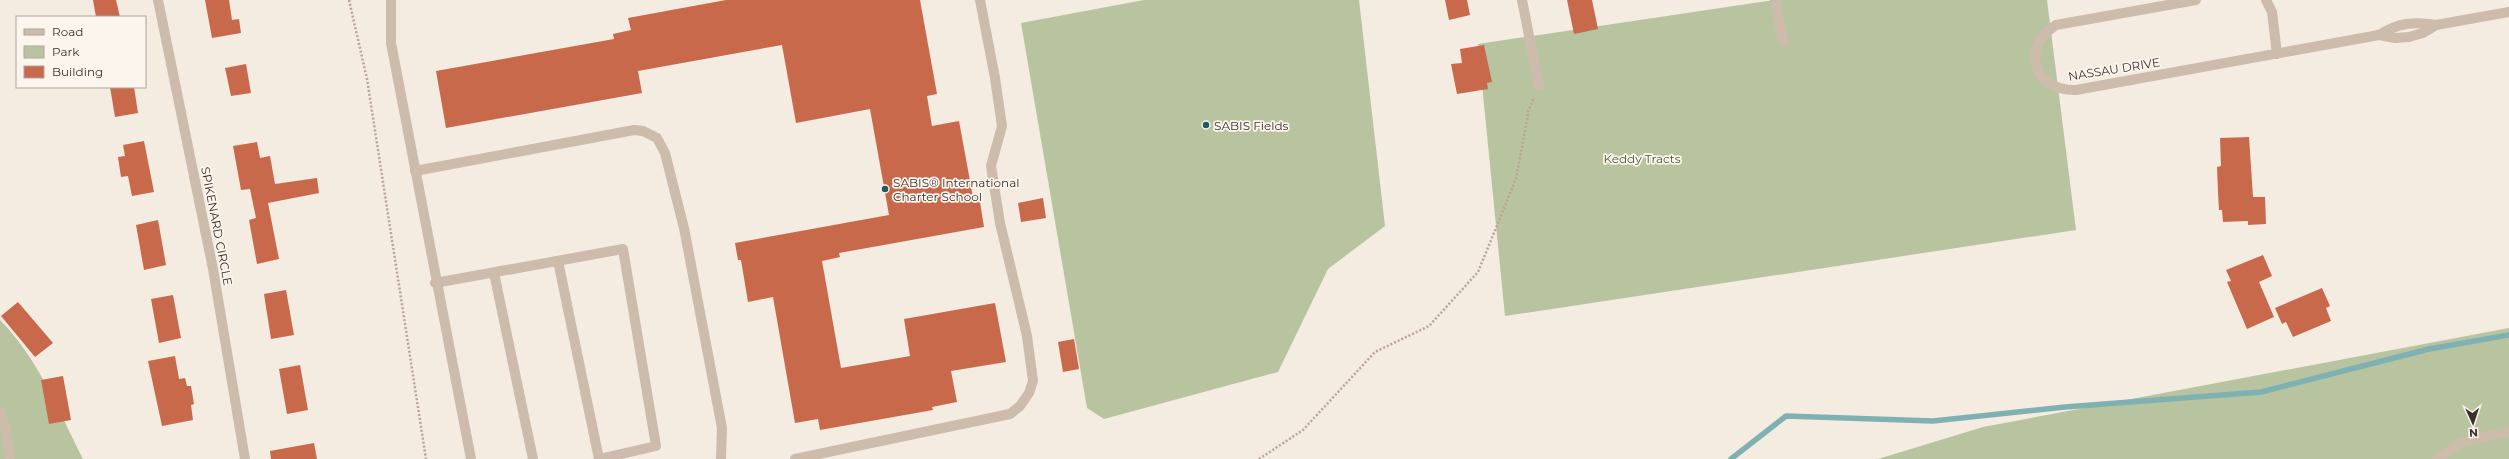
<svg xmlns="http://www.w3.org/2000/svg" width="2509" height="459" font-family="Montserrat,sans-serif">
<rect width="100%" height="100%" fill="#f4ebe1"/>
<g fill="#b8c4a0">
<polygon points="1144,0 1359,0 1385,226 1328,269 1278,372 1104,419 1087,408 1021,23"/>
<polygon points="1774,0 2047,0 2076,230 1505,316 1478,44"/>
<path d="M0,320C38,358 59,412 83,459H0Z"/>
<polygon points="2509,328 2509,459 1878,459 1983,427"/>
</g>
<g fill="none" stroke-linecap="round" stroke-linejoin="round">
<polyline stroke="#7fb0b2" stroke-width="5.5" points="1731,459 1786,416 1933,421 2065,407 2261,392 2429,349 2509,335"/>
</g>
<g fill="#c8694b">
<polygon points="93,0 116,0 120,17 96,17"/>
<polygon points="205,0 229,0 232,20 239,19 241,33 212,38"/>
<polygon points="726,0 920,0 937,94 927,96 932,126 959,121 973,197 979,196 984,227 839,253 840,257 822,261 841,368 910,356 904,319 995,303 1006,362 951,371 957,402 932,407 933,410 820,430 818,419 795,423 773,297 748,302 741,260 738,260 735,243 889,215 870,109 796,123 782,45 638,71 642,93 446,128 436,71 614,39 613,34 631,30 628,18"/>
<polygon points="1445,0 1467,0 1470,15 1449,20"/>
<polygon points="1567,0 1592,0 1598,29 1574,34"/>
<polygon points="1484,45 1492,82 1487,83 1488,89 1457,94 1451,64 1462,63 1460,49"/>
<polygon points="246,64 251,93 231,96 225,68"/>
<polygon points="110,87 134,87 138,113 115,117"/>
<polygon points="2249,137 2253,197 2265,197 2266,224 2248,225 2248,221 2223,222 2222,210 2219,210 2218,192 2217,167 2221,166 2220,138"/>
<polygon points="144,141 154,192 132,196 128,176 121,177 118,157 125,156 123,145"/>
<polygon points="257,142 260,158 270,156 275,184 317,178 319,193 268,203 279,259 257,264 249,220 256,218 250,189 241,190 233,146"/>
<polygon points="1043,198 1046,218 1021,222 1018,203"/>
<polygon points="158,220 166,265 144,270 136,225"/>
<polygon points="2263,255 2272,276 2259,282 2274,317 2247,329 2227,282 2231,281 2226,270"/>
<polygon points="2322,288 2330,306 2326,308 2331,321 2293,337 2286,322 2282,324 2275,308"/>
<polygon points="286,290 294,335 271,339 264,294"/>
<polygon points="173,295 181,338 159,343 151,299"/>
<polygon points="18,302 53,343 35,357 1,316"/>
<polygon points="1074,339 1079,369 1063,372 1058,342"/>
<polygon points="175,356 179,379 185,378 187,386 191,386 194,404 191,405 193,420 162,426 148,361"/>
<polygon points="300,365 308,410 287,414 279,369"/>
<polygon points="63,376 71,420 49,424 41,380"/>
<polygon points="314,443 317,459 271,459 270,451"/>
</g>
<g fill="none" stroke-linecap="round" stroke-linejoin="round">
<g stroke="#b9a596" stroke-width="2.5" stroke-dasharray="2 2" stroke-linecap="butt">
<polyline points="349,0 367,79 426,459"/>
<polyline points="1259,459 1303,430 1375,352 1429,326 1478,272 1516,179 1529,109 1534,98"/>
</g>
<g stroke="#cdbbac" stroke-width="10">
<polyline points="391,0 391,43 471,459"/>
<polyline points="415,171 634,130 643,131 657,138 665,153 684,228 722,428 721,459"/>
<polyline points="558,261 599,459"/>
<polyline points="494,273 533,459"/>
<polyline points="435,283 623,249 656,446 599,459"/>
<polyline points="795,459 1010,414 1020,406 1029,393 1033,381 1027,336 1000,223 991,166 1002,126 995,78 980,0"/>
<polyline points="2437,459 2462,442 2509,432"/>
</g>
<g stroke="#cdbbac" stroke-width="10">
<polyline points="158,0 213,269 245,459"/>
<polyline points="1522,0 1539,86"/>
<polyline points="1775,0 1783,41"/>
<path d="M2196,0L2056,25C2020,48 2033,91 2076,90L2379,35C2398,23 2414,21 2436,25"/>
<polyline points="2266,0 2272,12 2277,54"/>
<polyline points="2379,35 2395,38 2409,37 2423,33 2436,25 2509,12"/>
<polyline points="0,411 6,429 10,459"/>
</g>
</g>
<g fill="#1f5a5e" stroke="#fbf5ee" stroke-width="1.5">
<circle cx="1206" cy="125" r="4"/>
<circle cx="885" cy="189" r="4"/>
</g>
<g text-anchor="middle" dominant-baseline="central" stroke-width="3.5" stroke-linejoin="round" paint-order="stroke">
<g font-size="12" fill="#3b302b" stroke="#fbf5ee">
<text transform="translate(2114 69) rotate(-9)">NASSAU DRIVE</text>
<text transform="translate(217 226) rotate(79)">SPIKENARD CIRCLE</text>
</g>
<g font-size="12" fill="#3b302b" stroke="#fbf5ee" text-anchor="start">
<text x="1214" y="125">SABIS Fields</text>
<text x="893" y="182">SABIS® International<tspan x="893" dy="14">Charter School</tspan></text>
</g>
<g font-size="12" fill="#4a5a2e" stroke="#fbf5ee">
<text x="1642" y="158">Keddy Tracts</text>
</g>
</g>
<rect x="16" y="16" width="130" height="72" fill="#fbf5ee" stroke="#aea6a0"/>
<rect x="24" y="29" width="20" height="6" fill="#cdbbac" stroke="#aea6a0"/>
<text x="52" y="36" font-size="12" fill="#3b302b">Road</text>
<rect x="24" y="46" width="20" height="12" fill="#b8c4a0" stroke="#aea6a0"/>
<text x="52" y="56" font-size="12" fill="#3b302b">Park</text>
<rect x="24" y="66" width="20" height="12" fill="#c8694b" stroke="#aea6a0"/>
<text x="52" y="76" font-size="12" fill="#3b302b">Building</text>
<g transform="translate(2473 423) rotate(177)" stroke="#fbf5ee" stroke-width="3" paint-order="stroke">
<path d="M0-3L7 15L0 10L-7 15Z" fill="#3b302b"/>
<text y="-6" font-size="11" font-weight="bold" text-anchor="middle" fill="#3b302b">N</text>
</g>
</svg>
